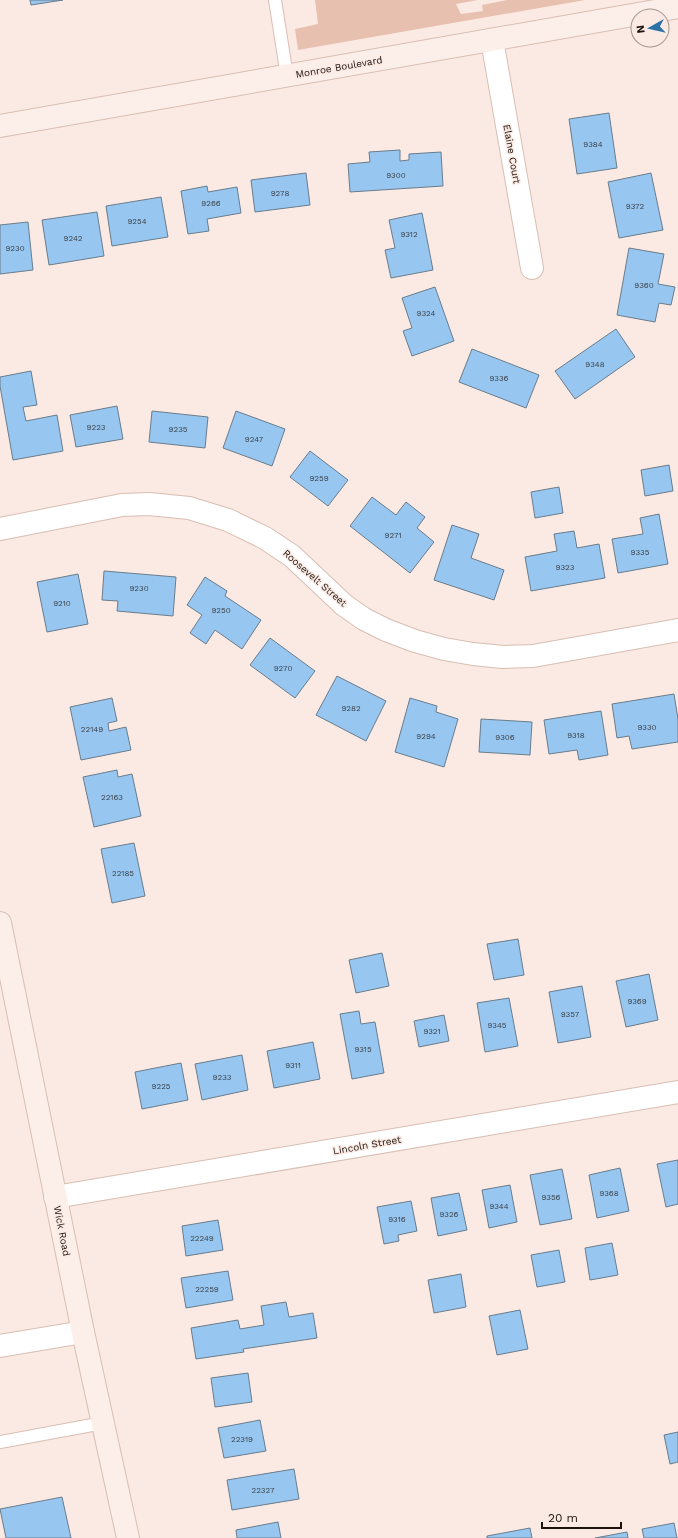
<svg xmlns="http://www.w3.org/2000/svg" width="678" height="1538" font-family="'Work Sans',sans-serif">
<rect width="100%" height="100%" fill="#fbeae3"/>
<polygon fill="#e8c0af" points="315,0 478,0 456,4 461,14 483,11 482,5 507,0 585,0 298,50 295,29 318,24"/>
<g fill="#97c7f0" stroke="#697c8c">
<polygon points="30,0 63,0 31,5"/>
<polygon points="609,113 617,168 577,174 569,119"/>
<polygon points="400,150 400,161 409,160 409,154 441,152 443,186 350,192 348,164 370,162 369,152"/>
<polygon points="306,173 310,205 255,212 251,180"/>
<polygon points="651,173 663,230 619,238 608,182"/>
<polygon points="207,186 208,192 237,187 241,213 207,219 209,231 188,234 181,191"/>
<polygon points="161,197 168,237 112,246 106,206"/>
<polygon points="97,212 104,256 49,265 42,220"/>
<polygon points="422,213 433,270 391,278 385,250 395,248 389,220"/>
<polygon points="28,222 33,270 0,274 0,225"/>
<polygon points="629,248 664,254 658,284 675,287 671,305 659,303 655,322 617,315"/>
<polygon points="435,287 454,341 412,356 403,331 412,328 402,298"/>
<polygon points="616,329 635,357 575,399 555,371"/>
<polygon points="472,349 539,375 526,408 459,382"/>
<polygon points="31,371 37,405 23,407 26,421 57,415 63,451 13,460 0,386 0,377"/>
<polygon points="117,406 123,439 76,447 70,415"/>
<polygon points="152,411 208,417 205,448 149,442"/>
<polygon points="236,411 285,429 272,466 223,448"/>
<polygon points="310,451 348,480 328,506 290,477"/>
<polygon points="669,465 673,491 645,496 641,470"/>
<polygon points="559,487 563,513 535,518 531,492"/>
<polygon points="372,497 396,515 406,502 425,517 417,528 434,542 410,573 350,526"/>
<polygon points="659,514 668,564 618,573 612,539 643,534 640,518"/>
<polygon points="452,525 479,534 471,558 504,570 494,600 434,580"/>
<polygon points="574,531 577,548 599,544 605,578 531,591 525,557 557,551 554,534"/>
<polygon points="104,571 176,577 173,616 117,611 118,601 102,600"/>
<polygon points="78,574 88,624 47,632 37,582"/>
<polygon points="205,577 227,591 225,596 261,620 242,649 215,630 206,644 190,633 202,615 187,605"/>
<polygon points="270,638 315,671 295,698 250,665"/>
<polygon points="337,676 386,701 366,741 316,715"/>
<polygon points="674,694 678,719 678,742 632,749 629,736 617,738 612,704"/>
<polygon points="112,698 117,721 108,723 109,731 126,727 131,750 81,760 70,707"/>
<polygon points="410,698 437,706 436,712 458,719 444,767 395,752"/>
<polygon points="601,711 608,755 579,760 577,750 549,754 544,720"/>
<polygon points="481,719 532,722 530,755 479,752"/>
<polygon points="117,770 118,777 132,774 141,816 94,827 83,777"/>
<polygon points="134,843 145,896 112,903 101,849"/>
<polygon points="518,939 524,975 494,980 487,944"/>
<polygon points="382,953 389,986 356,993 349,960"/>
<polygon points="649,974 658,1020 626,1027 616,981"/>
<polygon points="582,986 591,1037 558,1043 549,992"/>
<polygon points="509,998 518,1046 485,1052 477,1003"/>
<polygon points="359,1011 361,1024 375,1022 384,1073 352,1079 340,1014"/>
<polygon points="444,1015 449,1041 419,1047 414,1021"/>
<polygon points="313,1042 320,1079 274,1088 267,1051"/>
<polygon points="242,1055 248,1090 202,1100 195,1064"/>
<polygon points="181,1063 188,1100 142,1109 135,1072"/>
<polygon points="678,1160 678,1204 666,1207 657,1164"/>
<polygon points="620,1168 629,1211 597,1218 589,1175"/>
<polygon points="562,1169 572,1219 540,1225 530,1175"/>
<polygon points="510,1185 517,1222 489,1228 482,1190"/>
<polygon points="459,1193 467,1230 438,1236 431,1198"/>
<polygon points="411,1201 417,1231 398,1235 399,1241 384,1244 377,1207"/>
<polygon points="218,1220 223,1250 186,1256 182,1226"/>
<polygon points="612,1243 618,1275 590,1280 585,1248"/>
<polygon points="559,1250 565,1282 537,1287 531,1255"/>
<polygon points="228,1271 233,1300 186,1308 181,1278"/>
<polygon points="461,1274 466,1307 434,1313 428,1280"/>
<polygon points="286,1302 289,1317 313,1313 317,1338 243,1349 244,1352 196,1359 191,1328 238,1320 240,1329 264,1325 261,1306"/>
<polygon points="520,1310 528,1349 497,1355 489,1316"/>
<polygon points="248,1373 252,1402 215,1407 211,1378"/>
<polygon points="260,1420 266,1451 224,1458 218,1428"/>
<polygon points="678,1432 678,1462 670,1464 664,1435"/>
<polygon points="294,1469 299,1499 232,1510 227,1480"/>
<polygon points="62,1497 71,1538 6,1538 0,1509"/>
<polygon points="278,1522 281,1538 237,1538 236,1530"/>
<polygon points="674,1523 677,1538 644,1538 642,1529"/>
<polygon points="530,1528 532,1538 487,1538 487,1536"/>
<polygon points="627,1532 628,1538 595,1538"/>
</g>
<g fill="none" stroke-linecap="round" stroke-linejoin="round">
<g stroke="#d8beb2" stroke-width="14">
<g id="lane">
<polyline points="275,0 287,76"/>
<polyline points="0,1442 103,1423"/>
</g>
</g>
<g stroke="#d8beb2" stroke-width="24">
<g id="street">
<polyline points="492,40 532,268"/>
<polyline points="0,529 122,505 149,504 189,508 228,520 265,538 292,556 344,605 364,619 386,630 415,641 444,649 473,654 503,657 533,656 678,630"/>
<polyline points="55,1197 678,1092"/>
<polyline points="0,1346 83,1332"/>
</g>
</g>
<g stroke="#d8beb2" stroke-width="24">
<g id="secondary">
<polyline points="0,126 678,7"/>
<polyline points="0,923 83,1332 128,1538"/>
</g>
</g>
<use href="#lane" stroke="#fff" stroke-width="12"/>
<use href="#street" stroke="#fff" stroke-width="22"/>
<use href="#secondary" stroke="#fceee8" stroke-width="22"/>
</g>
<g text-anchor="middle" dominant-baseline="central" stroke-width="3" stroke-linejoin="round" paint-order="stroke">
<g font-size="8" fill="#3a3f46">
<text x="593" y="144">9384</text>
<text x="396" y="175">9300</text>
<text x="280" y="193">9278</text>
<text x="211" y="203">9266</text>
<text x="635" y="206">9372</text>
<text x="137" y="221">9254</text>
<text x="409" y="234">9312</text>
<text x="73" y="238">9242</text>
<text x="15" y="248">9230</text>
<text x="644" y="285">9360</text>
<text x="426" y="313">9324</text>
<text x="595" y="364">9348</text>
<text x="499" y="378">9336</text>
<text x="96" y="427">9223</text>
<text x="178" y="429">9235</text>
<text x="254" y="439">9247</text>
<text x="319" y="478">9259</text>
<text x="393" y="535">9271</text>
<text x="640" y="552">9335</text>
<text x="565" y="567">9323</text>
<text x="139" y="588">9230</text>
<text x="62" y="603">9210</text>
<text x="221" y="610">9250</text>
<text x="283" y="668">9270</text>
<text x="351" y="708">9282</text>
<text x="647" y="727">9330</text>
<text x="92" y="729">22149</text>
<text x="576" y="735">9318</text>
<text x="426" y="736">9294</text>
<text x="505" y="737">9306</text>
<text x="112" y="797">22163</text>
<text x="123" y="873">22185</text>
<text x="637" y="1001">9369</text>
<text x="570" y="1014">9357</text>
<text x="497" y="1025">9345</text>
<text x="432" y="1031">9321</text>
<text x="363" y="1049">9315</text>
<text x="293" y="1065">9311</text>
<text x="222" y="1077">9233</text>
<text x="161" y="1086">9225</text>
<text x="609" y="1193">9368</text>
<text x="551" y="1197">9356</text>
<text x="499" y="1206">9344</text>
<text x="449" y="1214">9326</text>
<text x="397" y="1219">9316</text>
<text x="202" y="1238">22249</text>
<text x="207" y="1289">22259</text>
<text x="242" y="1439">22319</text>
<text x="263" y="1490">22327</text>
</g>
<g font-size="10" fill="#1b120e" stroke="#fbeae3">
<text transform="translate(339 67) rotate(-10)">Monroe Boulevard</text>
<text transform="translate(512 154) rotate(80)">Elaine Court</text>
<text transform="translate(315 578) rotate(41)">Roosevelt Street</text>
<text transform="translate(367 1145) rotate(-10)">Lincoln Street</text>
<text transform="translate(62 1231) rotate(79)">Wick Road</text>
</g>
</g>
<g transform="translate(650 28) rotate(262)"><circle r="19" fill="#fbeae3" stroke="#a1948e"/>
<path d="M0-3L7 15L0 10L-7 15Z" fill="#2d72a7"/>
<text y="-6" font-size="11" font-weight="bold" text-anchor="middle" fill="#1b120e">N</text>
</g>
<path d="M542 1522v6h79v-6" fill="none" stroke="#1b120e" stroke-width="2"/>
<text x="548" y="1522" font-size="12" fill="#1b120e" stroke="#fbeae3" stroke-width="3" paint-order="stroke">20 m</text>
</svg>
